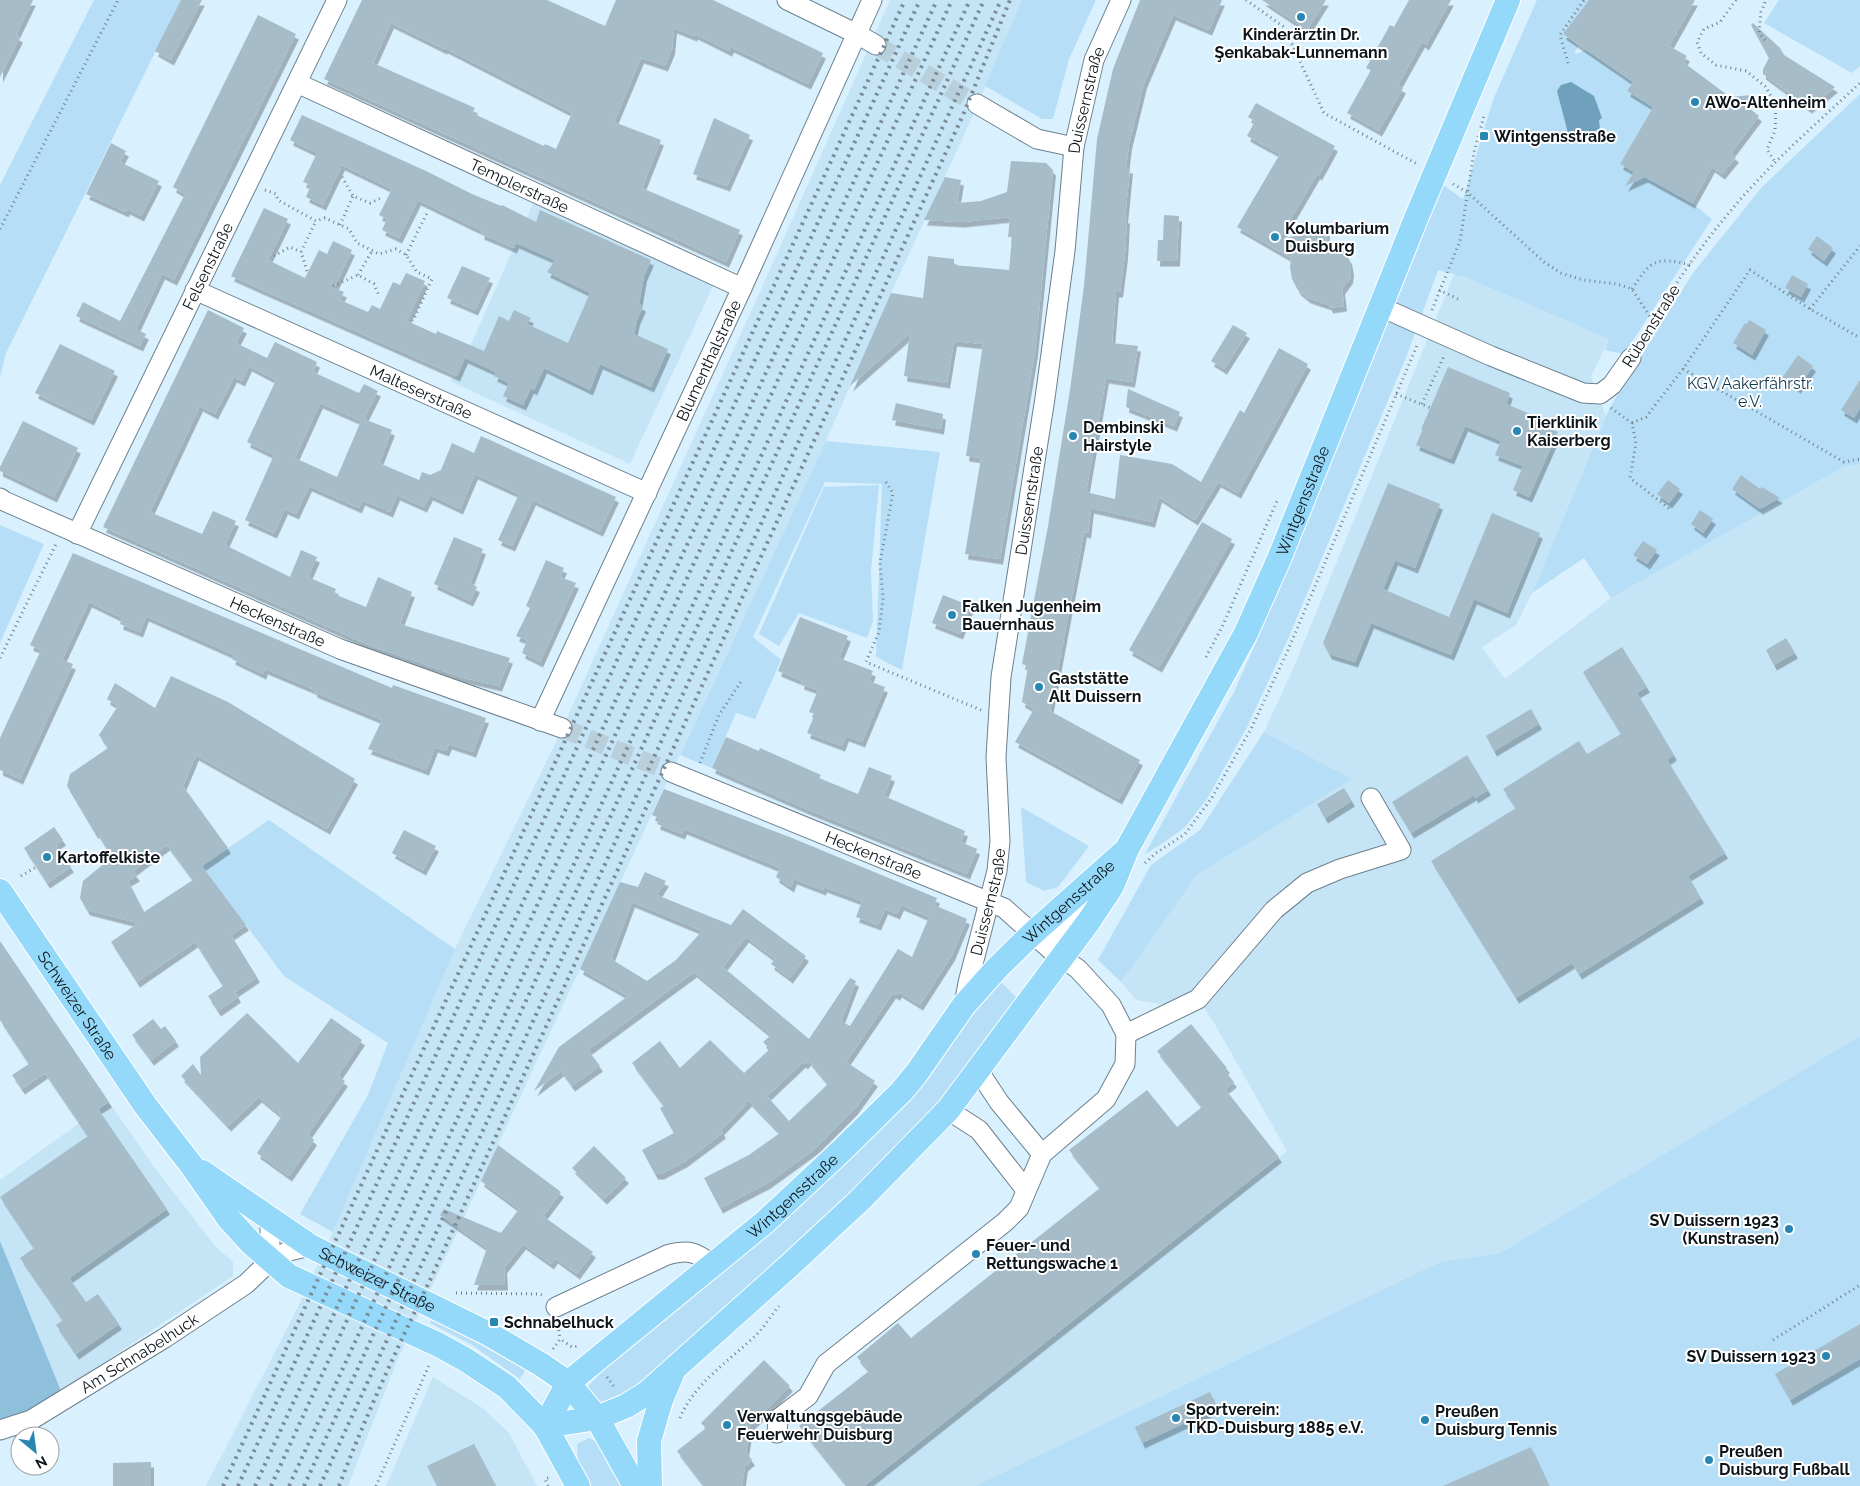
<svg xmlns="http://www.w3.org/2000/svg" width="1860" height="1486" font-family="Raleway,sans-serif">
<defs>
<filter id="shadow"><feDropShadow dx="3" dy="5.5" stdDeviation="0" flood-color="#0004"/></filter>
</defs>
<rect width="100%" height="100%" fill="#d9f0fe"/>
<g fill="#c5e4f6">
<polygon points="890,0 1022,0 971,120 891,293 826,441 397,1361 348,1486 206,1486 295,1313 333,1232 455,949 555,744 758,296"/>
<polygon points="536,197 716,280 630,464 450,381 457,376"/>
<polygon points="1454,274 1465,277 1609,339 1591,377 1606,416 1532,593 1516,625 1482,647 1505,679 1611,598 1843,467 1860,464 1860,1036 1500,1253 1440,1262 975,1486 864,1486 1287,1151 1213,1021 1192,990 1164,1005 1136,1000 1121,982 1197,875 1352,779 1264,732 1296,662"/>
<polygon points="109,1102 154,1167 215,1246 233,1262 233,1276 61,1391 0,1241 0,1180"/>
<polygon points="433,1377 484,1409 509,1433 537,1486 386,1486"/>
</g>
<g fill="#b6def6">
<polygon points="94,0 181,0 6,353 0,377 0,185"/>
<polygon points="1022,0 1096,0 1069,59 1053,119 1042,119 985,86"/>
<polygon points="1537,0 1589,0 1563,34 1579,46 1574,52 1578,54 1586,49 1633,82 1627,91 1653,107 1620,164 1634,172 1630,179 1635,182 1640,179 1642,175 1692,203 1712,219 1624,354 1605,350 1609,339 1465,277 1438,270 1407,355 1288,639 1247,727 1207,799 1184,828 1160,845 1145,854 1234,692 1262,629 1443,185 1463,199 1493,100"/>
<polygon points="1779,0 1860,0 1860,66 1852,73 1764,23"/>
<polygon points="1860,94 1860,464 1843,467 1611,598 1584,558 1532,593 1610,407 1693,273 1762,187"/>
<polygon points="826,441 940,452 902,670 876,657 882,484 825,482 753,637 781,660 755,719 736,713 712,768 680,755"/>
<polygon points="879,485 871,570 873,621 867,638 799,613 779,646 759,634 824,487"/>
<polygon points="0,525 44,544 0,643"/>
<polygon points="1264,732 1352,779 1197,875 1121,982 1098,960 1151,865 1200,830"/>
<polygon points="1021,807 1089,846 1058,887 1044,891 1026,882"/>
<polygon points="269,820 455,949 333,1232 300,1214 368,1095 388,1043 284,976 202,866"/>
<polygon points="997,978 1018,999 939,1105 873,1173 797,1244 657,1369 630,1390 614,1400 597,1402 587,1390 589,1385 611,1363 835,1173 921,1087"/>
<polygon points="1860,1036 1860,1486 975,1486 1440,1262 1500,1253"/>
<polygon points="433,1318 527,1367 520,1379 472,1345 430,1323"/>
<polygon points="589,1438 600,1444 623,1486 590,1486 578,1460 577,1444"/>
</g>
<polygon fill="#8ec0dc" points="0,1241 61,1391 0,1432"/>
<polygon fill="#6fa0bc" points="1571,82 1594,96 1602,118 1599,120 1600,129 1575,139 1568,133 1557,91 1561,85"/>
<g fill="#a6bcc9" fill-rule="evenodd" filter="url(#shadow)">
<polygon points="0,0 33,0 16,35 20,37 0,77"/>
<polygon points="181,0 202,0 171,60 155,51"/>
<path d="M362,0H547L605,26L616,0H713L823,53L808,84L731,47L729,51L695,34L694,36L674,28L672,49L665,66L641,58L614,122L661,140L642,188L740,230L726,262L324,79ZM391,23L444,49L445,48L572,113L556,149L545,144L544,146L472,113L475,108L373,63Z"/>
<polygon points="1140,0 1222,0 1209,30 1173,15 1144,83 1129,144 1126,168 1130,168 1125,218 1127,218 1125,254 1120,292 1116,292 1112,343 1138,346 1132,382 1106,378 1086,492 1115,499 1120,455 1172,464 1201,482 1240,410 1244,413 1279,348 1308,364 1238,493 1218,482 1195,520 1159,497 1152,522 1091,508 1088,533 1084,532 1050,711 1140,760 1119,799 1015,742 1034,709 1022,702 1028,666 1022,664 1048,526 1070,390 1084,286 1097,139 1113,69"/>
<polygon points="1262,0 1326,0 1307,30"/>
<polygon points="1409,0 1451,0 1426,45 1422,42 1398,85 1403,88 1379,131 1347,113 1371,70 1366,68 1390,25 1394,27"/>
<polygon points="1589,0 1695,0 1669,46 1687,56 1683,62 1730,97 1751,95 1744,104 1759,116 1731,153 1736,157 1722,174 1712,167 1692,203 1645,177 1625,186 1634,172 1620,164 1653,107 1627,91 1633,82 1563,34"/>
<polygon points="258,15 296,34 174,280 162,274 136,329 146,334 140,346 76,316 83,302 120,321 185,194 173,187"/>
<polygon points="1753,23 1780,48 1784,55 1835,87 1809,108 1763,74 1763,69 1769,58 1751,25"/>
<polygon points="1256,103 1335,146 1319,175 1317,174 1279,239 1327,230 1326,241 1343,250 1349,259 1351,270 1350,278 1342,289 1344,306 1330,308 1329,305 1308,298 1298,290 1292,279 1290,267 1291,258 1237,227 1280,154 1247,136 1255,121 1248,117"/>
<polygon points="302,115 426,171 472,194 501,206 502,205 536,222 540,210 651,260 644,276 639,304 643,306 637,320 634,334 668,349 651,387 600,364 590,390 544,368 534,390 531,388 523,405 503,396 509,383 494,376 496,372 465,358 457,376 231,276 264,208 288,219 268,260 305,278 319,250 327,254 333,241 352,250 334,288 344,292 340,300 368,312 372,305 380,309 393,282 400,285 406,273 425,281 407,321 436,334 437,331 484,351 499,316 509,321 514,310 531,318 527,324 568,343 590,293 547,272 555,260 516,243 514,248 481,234 482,231 418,200 399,238 382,230 387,219 379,215 392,189 342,165 323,205 306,197 311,185 303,182 317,153 290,140"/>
<polygon points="714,118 750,135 727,186 693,174"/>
<polygon points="111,143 126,151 120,162 159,181 141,216 127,209 126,212 86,194"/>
<polygon points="1011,161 1046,163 1053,170 1035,351 1000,559 965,554 981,458 966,456 983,344 954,341 947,383 904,376 910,333 850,386 891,293 923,298 928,256 954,259 954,265 1009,270 1012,237 1008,237 1010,217 962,222 924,220 945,177 961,180 957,203 981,201 1007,192"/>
<polygon points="1164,215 1179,216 1177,261 1157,261 1158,240 1163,240"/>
<polygon points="1817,236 1833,248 1824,261 1808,249"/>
<polygon points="462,266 490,278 475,310 447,298"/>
<polygon points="1792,275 1808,284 1801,297 1785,288"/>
<path d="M208,310L244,328L236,343L267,358L275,342L317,362L313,372L359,393L364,384L378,391L364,419L392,430L379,463L419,480L422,472L430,475L441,470L452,443L474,453L481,436L616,497L600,531L533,500L512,546L498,540L519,494L475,474L460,509L430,495L424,507L397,495L390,512L362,500L359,508L309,486L296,514L285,509L274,533L245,520L274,455L247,442L276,380L249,366L242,381L234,377L215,414L200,406L150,512L202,534L213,511L236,521L225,545L290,577L301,550L317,557L308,577L336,589L334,594L366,607L378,577L412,592L400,624L510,658L499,686L464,678L366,644L103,527ZM320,403L361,421L337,477L295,458Z"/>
<polygon points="1749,320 1766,330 1752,355 1733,343 1745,323 1747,324"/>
<polygon points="1233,325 1247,333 1224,369 1211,361"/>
<polygon points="60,344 115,371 91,420 35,393"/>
<polygon points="1798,355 1813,366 1798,388 1782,378"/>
<polygon points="1448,367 1510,393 1506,404 1547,421 1544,426 1558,432 1529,497 1513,490 1523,466 1495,455 1501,441 1465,426 1451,459 1416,445 1422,431 1422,427"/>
<polygon points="1860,380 1860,408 1854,418 1841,410"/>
<polygon points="1128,389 1180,412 1174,426 1126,407"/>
<polygon points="896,403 943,414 941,429 892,420"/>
<polygon points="23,421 78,448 54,497 0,471 0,467"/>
<polygon points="1741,475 1760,489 1762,487 1780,498 1760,509 1732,489"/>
<polygon points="1668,480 1680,489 1669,503 1657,494"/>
<polygon points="1388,483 1440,504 1415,568 1395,560 1383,589 1449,617 1492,513 1540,533 1507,613 1474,599 1451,655 1371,623 1355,662 1329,654 1323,643"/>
<polygon points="1700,510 1713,519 1703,533 1691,524"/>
<polygon points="1202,522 1232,539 1159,667 1129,650"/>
<polygon points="454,537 483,549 470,583 477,587 470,601 434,584"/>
<polygon points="1643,541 1657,550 1647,564 1633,555"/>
<polygon points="73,553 392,688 393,685 486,718 473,752 449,744 446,751 435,747 426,770 368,749 382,720 314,692 315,690 265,669 263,674 232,659 234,655 146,616 140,632 120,624 122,618 89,602 62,660 73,664 20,779 0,770 0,738 41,650 30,645"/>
<polygon points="546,560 564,568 560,577 576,583 540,662 522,653 527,640 516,636 530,608 526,606"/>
<polygon points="943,595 971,606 960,634 932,623"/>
<polygon points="800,617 848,636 839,658 873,671 869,681 885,687 862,742 846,736 842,746 807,733 815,714 809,712 818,690 801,684 802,681 778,671"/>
<polygon points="1786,638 1795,653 1774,665 1766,650"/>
<polygon points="1622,647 1647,687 1637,693 1674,755 1667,760 1725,853 1688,876 1701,898 1579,974 1572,963 1516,998 1431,861 1516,808 1503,789 1579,741 1587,754 1621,734 1583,672"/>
<path d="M171,676L228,702L355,779L327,829L196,755L183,786L228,848L202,866L246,925L231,935L257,977L235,992L238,997L218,1011L208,996L223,986L195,942L137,982L111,942L138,923L87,910L80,898L83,881L112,857L97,833H95L67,786L70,774L108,748L99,735L118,706L107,699L115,683L155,708ZM167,845L193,880L144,912L128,881L137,876L133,871Z"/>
<polygon points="1531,709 1539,724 1494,751 1486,736"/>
<polygon points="726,737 759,751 760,748 821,775 819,778 858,794 869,767 892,776 884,796 965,831 961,842 977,849 967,874 806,809 712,768"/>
<polygon points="1467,755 1488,790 1475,798 1474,795 1411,833 1392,802"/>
<polygon points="1344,788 1352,801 1325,818 1317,804"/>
<path d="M664,789L792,838L937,898L933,908L934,905L967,919L952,955L920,1005L899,992L897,995L893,993L846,1062L875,1081L855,1109L816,1148L768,1183L720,1208L704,1178L749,1155L780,1133L749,1101L721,1130L723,1133L684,1162L661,1174H655L642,1150L674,1133L660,1108L664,1106L632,1063L660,1041L680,1068L710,1040L744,1073L770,1049L763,1042L771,1035L694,972L588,1050L600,1066L572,1086L561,1071L534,1091L559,1047L628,996L580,969L620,882L638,887L645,872L666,881L657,895L731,925L743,909L806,956L790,978L771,964L775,959L746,937L723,967L809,1039L850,978L856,981L841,1021L850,1026L898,949L912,957L929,917L901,905L897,914L885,909L878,925L856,917L862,901L824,887L823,890L794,879L791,887L776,877L780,868L684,829L682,834L657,824L659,818L652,815ZM632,902L702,931L676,960L647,981L611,959ZM808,1060L828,1084L789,1121L767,1096L803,1062L805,1064Z"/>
<polygon points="54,827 63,840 56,845 71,867 47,883 24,848"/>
<polygon points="404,830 436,846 423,870 392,853"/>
<polygon points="0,941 109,1102 98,1109 167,1209 69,1278 86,1302 98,1294 119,1324 76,1354 56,1325 63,1320 20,1258 34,1248 0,1197 88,1136 45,1073 22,1089 12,1075 29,1064 0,1020"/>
<polygon points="247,1013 298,1063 331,1018 362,1040 338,1076 345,1081 308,1134 314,1140 289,1176 257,1153 282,1116 259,1097 228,1126 181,1076 193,1064 201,1075 200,1057"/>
<polygon points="153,1019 161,1029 165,1026 176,1041 151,1060 132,1035"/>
<polygon points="1191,1024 1227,1068 1224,1070 1234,1082 1225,1089 1279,1157 864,1486 847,1486 799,1426 869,1371 857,1357 898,1323 911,1338 1100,1188 1069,1150 1147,1090 1177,1127 1202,1107 1157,1051"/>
<polygon points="498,1145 561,1192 543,1216 593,1252 577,1274 555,1258 551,1264 523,1244 504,1268 505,1285 474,1285 487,1248 440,1215 444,1209 501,1233 519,1209 481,1181"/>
<polygon points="594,1146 626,1178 604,1199 572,1168"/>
<polygon points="1860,1324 1860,1359 1790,1400 1775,1374"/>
<polygon points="764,1360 790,1386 750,1426 746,1452 752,1460 745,1466 742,1486 704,1486 677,1451 706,1428 701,1423"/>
<polygon points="1210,1392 1217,1408 1142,1443 1135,1427"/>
<polygon points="474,1444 496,1486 437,1486 427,1466"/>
<polygon points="1531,1447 1549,1486 1443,1486"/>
<polygon points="151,1462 151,1486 113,1486 113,1463"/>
</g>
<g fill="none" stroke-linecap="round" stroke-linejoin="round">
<g stroke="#bacfdc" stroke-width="19" stroke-dasharray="19 9" stroke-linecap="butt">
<polyline points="876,45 977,104"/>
<polyline points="562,728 671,772"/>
</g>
<g stroke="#6c808d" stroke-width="21">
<g id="minor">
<polyline points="787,0 857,34 876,45"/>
<path id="s1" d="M297,83L742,288"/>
<polyline points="977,104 1037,139 1074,147"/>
<path id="s2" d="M195,290L647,493"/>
<polyline points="1381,307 1491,356 1583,393 1600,394 1612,385 1631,358"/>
<path id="s3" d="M0,498L4,501L340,649L562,728"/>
<path id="s4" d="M77,534L337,0"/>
<path id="s5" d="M540,721L742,288L872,0"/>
<path id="s6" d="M671,772L1004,908L1051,950L1078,969L1111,1005L1126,1034L1125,1064L1106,1099L1042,1154L1019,1208L1005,1222L826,1364L808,1396L778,1419L777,1433"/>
<polyline points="1051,950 1091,888"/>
<path id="s7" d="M964,1005L968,983L997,871L1000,841L996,757L1001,677L1045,398L1065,251L1074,147L1094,60L1121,0"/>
<polyline points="1126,1034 1198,999 1274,910 1307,883 1340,869 1401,850 1371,798"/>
<polyline points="978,1070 999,1102 1042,1154"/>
<polyline points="948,1110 979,1130 1026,1190"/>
<polyline points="270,1220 270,1261"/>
<path d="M556,1307L667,1255C689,1249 695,1252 712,1264"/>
<path id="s8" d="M0,1430L31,1420L163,1339L246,1284L270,1261L289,1251L310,1246"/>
</g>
</g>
<g stroke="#fff" stroke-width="26">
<g id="major">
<path id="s9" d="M0,891L145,1105L192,1166L229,1219L251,1243L289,1276L439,1345L466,1360L507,1387L545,1426L578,1486"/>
<path id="s10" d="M202,1172L310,1246L487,1333L542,1365L568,1383L597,1418L635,1486"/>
<path id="s11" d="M545,1426L597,1418L626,1406L647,1393L789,1266L859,1201L948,1110L1089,921L1112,886L1127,849L1246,633L1279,559L1417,216L1508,0"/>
<path id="s12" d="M545,1426L568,1383L765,1222L840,1152L902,1091L916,1074L964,1005L998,967L1032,934L1124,852"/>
<polyline points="650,1486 649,1441 661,1400 672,1374"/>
</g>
</g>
<g stroke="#71818a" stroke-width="3" stroke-dasharray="1 4" stroke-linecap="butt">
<polyline points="1246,0 1284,27 1324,113 1417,164"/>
<polyline points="1736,0 1720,22 1704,29 1697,42 1701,53 1716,65 1746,71 1766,87 1776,106 1775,131 1767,149 1775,162"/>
<polyline points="1765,40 1759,33 1761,12 1766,0"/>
<polyline points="1568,63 1560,35 1584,0"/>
<polyline points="342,177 353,196 370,203 383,197"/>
<polyline points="1453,184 1467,192 1544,262 1561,273 1583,280 1617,284 1632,289 1653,321"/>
<polyline points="265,190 276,194 278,200 316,221 325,218 349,229 357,243 379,254 396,249 406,255 417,272 432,279 413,321"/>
<polyline points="340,225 353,196"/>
<polyline points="0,229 118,0"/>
<polyline points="406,255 428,211"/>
<polyline points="274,256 290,247 301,252"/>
<polyline points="307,271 301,252 316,221"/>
<polyline points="358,275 372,251"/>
<polyline points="333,286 358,275 374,284 379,296"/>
<path d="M1632,289C1651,260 1656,256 1690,265"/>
<polyline points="1439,290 1458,299"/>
<polyline points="1810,309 1860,246"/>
<polyline points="1432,310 1460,241 1474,152 1484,116"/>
<path d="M1640,342C1666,298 1695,253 1728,214C1767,166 1815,125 1860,83"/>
<polyline points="1683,369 1844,462 1860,459"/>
<polyline points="1396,394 1431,408"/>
<polyline points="1422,404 1445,354"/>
<polyline points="1611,408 1632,423 1636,443 1630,478 1671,510"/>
<polyline points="1632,423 1646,417 1683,369 1750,270 1810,309 1860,338"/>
<polyline points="886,482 893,493 880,562 883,598 879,632 866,662 981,710"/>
<polyline points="1206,657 1223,625 1277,501"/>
<polyline points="0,658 56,544"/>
<polyline points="700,763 719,715 742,680"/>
<polyline points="1145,863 1156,853 1185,834 1211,799 1251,729 1288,650 1418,343"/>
<polyline points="21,876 36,867"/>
<polyline points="456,1293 539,1294 542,1295"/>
<polyline points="558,1325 560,1339"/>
<polyline points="1773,1340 1860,1285"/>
<polyline points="553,1349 560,1339 572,1347 579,1346"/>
<polyline points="607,1377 615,1388"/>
<path d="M680,1418C695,1381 733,1359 760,1331C767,1323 772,1314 779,1306"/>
<polyline points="376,1486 430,1363"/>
<polyline points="548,1486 545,1479 551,1477"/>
</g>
<use href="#minor" stroke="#fff" stroke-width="19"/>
<use href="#major" stroke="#95d9fa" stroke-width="24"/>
<g stroke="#7b8b95" stroke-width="4" stroke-dasharray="2.5 5" stroke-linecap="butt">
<polyline points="223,1486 905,0"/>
<polyline points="238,1486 920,0"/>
<polyline points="255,1486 937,0"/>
<polyline points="271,1486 952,0"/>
<polyline points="289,1486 970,0"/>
<polyline points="304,1486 984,0"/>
<polyline points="320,1486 1001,0"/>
<path d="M339,1486C366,1415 398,1346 431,1278L963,115L1010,0"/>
</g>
</g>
<g fill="#2886b2" stroke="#fff" stroke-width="2">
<circle cx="1301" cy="17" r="5"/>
<circle cx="1695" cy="102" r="5"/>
<rect x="1479" y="131" width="10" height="10" rx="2.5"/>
<circle cx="1275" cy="237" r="5"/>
<circle cx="1517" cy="431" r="5"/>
<circle cx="1073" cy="436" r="5"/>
<circle cx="952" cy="615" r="5"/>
<circle cx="1039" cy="687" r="5"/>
<circle cx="47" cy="857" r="5"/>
<circle cx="1789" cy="1229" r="5"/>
<circle cx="976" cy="1254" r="5"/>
<rect x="489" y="1317" width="10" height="10" rx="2.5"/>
<circle cx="1826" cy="1356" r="5"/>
<circle cx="1176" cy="1418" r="5"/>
<circle cx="1425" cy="1420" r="5"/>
<circle cx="727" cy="1425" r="5"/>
<circle cx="1709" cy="1460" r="5"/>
</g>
<g text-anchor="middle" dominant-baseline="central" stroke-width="4" stroke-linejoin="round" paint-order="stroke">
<g font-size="16" font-weight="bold" fill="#0d151a" stroke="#fff" text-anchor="start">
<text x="1301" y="34" text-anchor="middle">Kinderärztin Dr.<tspan x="1301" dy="18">Şenkabak-Lunnemann</tspan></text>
<text x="1705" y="102">AWo-Altenheim</text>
<text x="1494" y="136">Wintgensstraße</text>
<text x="1285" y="228">Kolumbarium<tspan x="1285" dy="18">Duisburg</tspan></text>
<text x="1527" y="422">Tierklinik<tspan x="1527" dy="18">Kaiserberg</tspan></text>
<text x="1083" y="427">Dembinski<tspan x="1083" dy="18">Hairstyle</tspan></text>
<text x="962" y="606">Falken Jugenheim<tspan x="962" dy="18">Bauernhaus</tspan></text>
<text x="1049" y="678">Gaststätte<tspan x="1049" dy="18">Alt Duissern</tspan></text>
<text x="57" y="857">Kartoffelkiste</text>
<text x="1779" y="1220" text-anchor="end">SV Duissern 1923<tspan x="1779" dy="18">(Kunstrasen)</tspan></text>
<text x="986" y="1245">Feuer- und<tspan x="986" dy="18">Rettungswache 1</tspan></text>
<text x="504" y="1322">Schnabelhuck</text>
<text x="1816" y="1356" text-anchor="end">SV Duissern 1923</text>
<text x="1186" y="1409">Sportverein:<tspan x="1186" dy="18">TKD-Duisburg 1885 e.V.</tspan></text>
<text x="1435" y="1411">Preußen<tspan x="1435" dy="18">Duisburg Tennis</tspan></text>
<text x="737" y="1416">Verwaltungsgebäude<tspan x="737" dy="18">Feuerwehr Duisburg</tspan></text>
<text x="1719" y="1451">Preußen<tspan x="1719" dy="18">Duisburg Fußball</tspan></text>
</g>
<g font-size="16" fill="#0d151a" stroke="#fff">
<text stroke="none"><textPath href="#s7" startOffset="916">Duissernstraße</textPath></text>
<text stroke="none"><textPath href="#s1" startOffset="245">Templerstraße</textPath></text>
<text stroke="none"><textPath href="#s4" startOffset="298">Felsenstraße</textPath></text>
<text transform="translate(1651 326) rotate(-58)">Rübenstraße</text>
<text stroke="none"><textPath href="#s5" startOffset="398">Blumenthalstraße</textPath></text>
<text stroke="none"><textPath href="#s2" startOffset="248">Malteserstraße</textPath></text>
<text stroke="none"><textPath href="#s7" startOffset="511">Duissernstraße</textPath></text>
<text stroke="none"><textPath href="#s11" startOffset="1230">Wintgensstraße</textPath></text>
<text stroke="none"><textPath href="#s3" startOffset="304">Heckenstraße</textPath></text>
<text stroke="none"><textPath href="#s6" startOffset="219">Heckenstraße</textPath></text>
<text stroke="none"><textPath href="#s7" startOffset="106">Duissernstraße</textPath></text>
<text stroke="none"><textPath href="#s12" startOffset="746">Wintgensstraße</textPath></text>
<text stroke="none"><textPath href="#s9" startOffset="138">Schweizer Straße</textPath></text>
<text stroke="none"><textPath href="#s12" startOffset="341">Wintgensstraße</textPath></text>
<text stroke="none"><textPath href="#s10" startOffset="206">Schweizer Straße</textPath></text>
<text stroke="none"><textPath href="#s8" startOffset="160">Am Schnabelhuck</textPath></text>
</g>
<g font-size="16" fill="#0e384d" stroke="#fff">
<text x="1750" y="383">KGV Aakerfährstr.<tspan x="1750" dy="18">e.V.</tspan></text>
</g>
</g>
<g transform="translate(35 1451) rotate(151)"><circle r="24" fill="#ffffff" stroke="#9ea1a3"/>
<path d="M0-4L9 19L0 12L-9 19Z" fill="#2886b2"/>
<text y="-8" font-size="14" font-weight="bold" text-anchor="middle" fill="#0d151a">N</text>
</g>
</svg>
